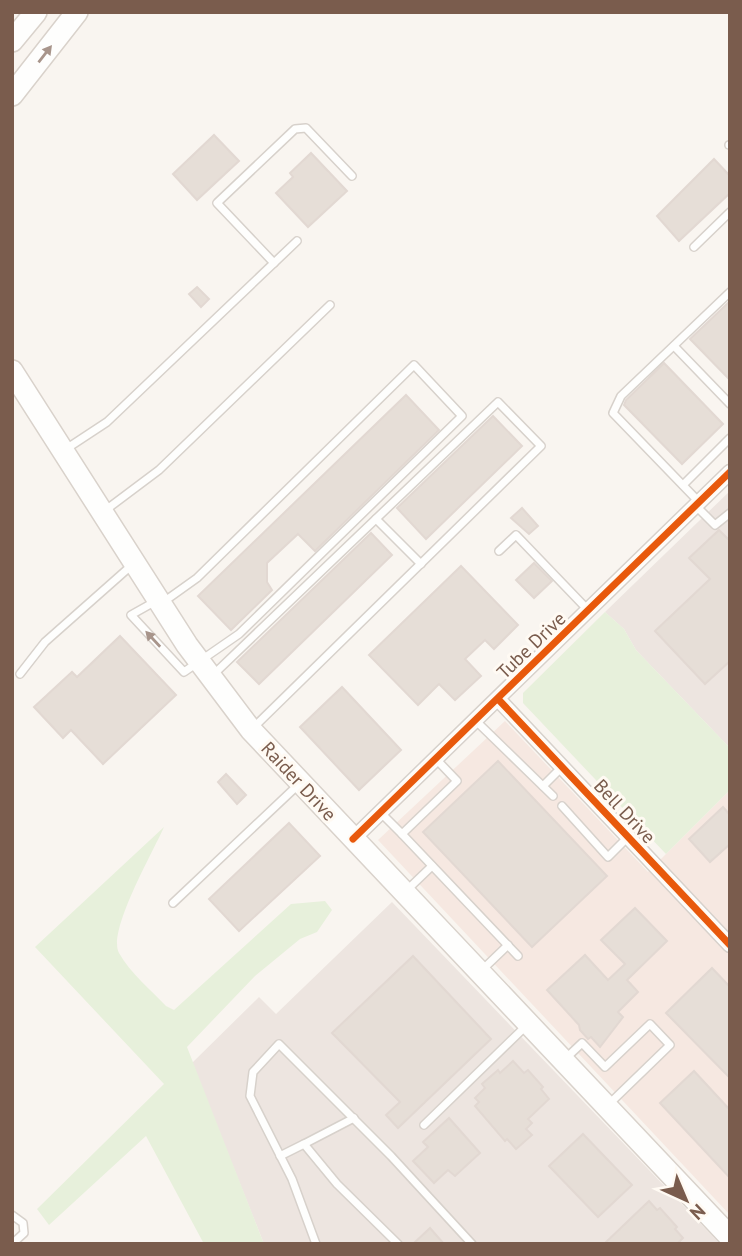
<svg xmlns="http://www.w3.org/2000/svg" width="742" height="1256" font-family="'PT Sans',sans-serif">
<rect width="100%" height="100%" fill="#f9f5f0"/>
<polygon fill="#f6e8e1" points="505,721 648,872 730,790 730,1215 378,840"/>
<g fill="#ede5e0">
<polygon points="730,491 730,748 636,650 624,629 605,612"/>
<polygon points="392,902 720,1244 264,1244 192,1063 259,997 276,1014"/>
</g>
<g fill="#e7f0db">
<polygon points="605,612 624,629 636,650 730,748 730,790 666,854 523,703 523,693"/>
<path d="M164,827C154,850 107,932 119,953C130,973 151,990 166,1006L174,1010L291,904L325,901L332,910L317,932L300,939L255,976L187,1047L264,1244H204L146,1136L49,1225L37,1209L164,1084L35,947Z"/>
</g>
<g fill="#e6ded7" stroke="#e2d8d2" stroke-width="2">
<polygon points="214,135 239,161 197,200 173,174"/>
<polygon points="311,153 347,191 308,227 276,193 293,177 290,173"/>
<polygon points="714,159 730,176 730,193 679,241 657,216"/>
<polygon points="197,287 209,299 201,307 189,294"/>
<polygon points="730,301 730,380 690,339"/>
<polygon points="664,363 723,424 682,464 624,405 626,400"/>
<polygon points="406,395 439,430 315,551 298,534 267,563 267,582 272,590 231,630 198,596"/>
<polygon points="493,416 522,446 426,539 397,508"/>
<polygon points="522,508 538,526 529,534 511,518"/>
<polygon points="719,530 730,541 730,661 705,684 655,631 710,579 689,558"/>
<polygon points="371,533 392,555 259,684 237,662"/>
<polygon points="534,563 552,581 534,598 516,580"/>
<polygon points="461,566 518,625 494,649 485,640 465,659 481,676 455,700 439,684 418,705 369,655"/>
<polygon points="120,636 176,695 103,764 71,730 63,738 34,707 72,672 77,677"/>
<polygon points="342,687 401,750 359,790 300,727"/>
<polygon points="498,761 607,876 532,947 423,832"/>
<polygon points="226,774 246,795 237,804 218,782"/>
<polygon points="723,807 730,815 730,844 710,862 689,839"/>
<polygon points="289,823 320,856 239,931 209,899"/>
<polygon points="635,908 667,941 627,980 638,992 618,1012 623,1017 600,1047 591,1037 588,1039 580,1030 579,1025 547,990 585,955 608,980 625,964 601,940"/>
<polygon points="413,956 491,1039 398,1128 386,1115 400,1102 332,1033"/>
<polygon points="712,968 730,987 730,1078 666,1013"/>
<polygon points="513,1061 524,1073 528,1070 543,1087 541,1089 549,1099 528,1119 532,1123 526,1129 532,1135 516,1149 507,1139 505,1141 475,1106 479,1102 475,1098 485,1088 482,1084 498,1070 500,1073"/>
<polygon points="694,1071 730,1110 730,1178 660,1103"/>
<polygon points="449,1118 480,1153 455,1176 448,1170 434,1183 413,1161 428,1147 423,1142"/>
<polygon points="583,1134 632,1185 598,1217 549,1166"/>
<polygon points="649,1201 657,1210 660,1208 677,1227 675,1229 683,1238 677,1244 604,1244"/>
<polygon points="430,1228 444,1244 413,1244"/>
</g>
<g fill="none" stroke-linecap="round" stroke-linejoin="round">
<g stroke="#d7d1cb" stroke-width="10">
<g id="lane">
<polyline points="729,145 730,145"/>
<polyline points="694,247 730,212"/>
<polyline points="274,263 217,203 295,129 306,128 352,176"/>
<polyline points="674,346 730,404"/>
<polyline points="66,449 107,422 297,241"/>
<polyline points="683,485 730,438"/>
<polyline points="699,502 613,413 621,396 730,292"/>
<polyline points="696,506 715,525 730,513"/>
<polyline points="103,512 159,470 330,305"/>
<polyline points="376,519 421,564"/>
<polyline points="499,551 516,535 588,610"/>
<polyline points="156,601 131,615 184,672 239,634 462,416 414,365 197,578 162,603"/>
<polyline points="20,674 45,642 132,565"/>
<polyline points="214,674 498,402 541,446 252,729"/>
<polyline points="476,721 553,796"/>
<polyline points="543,786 562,767"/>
<polyline points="562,806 608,857 628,837"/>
<polyline points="381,813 402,834 457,781 436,759"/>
<polyline points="402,834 518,956"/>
<polyline points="407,890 432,866"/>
<polyline points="173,903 298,785"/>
<polyline points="481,971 508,945"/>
<polyline points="564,1060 582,1043 605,1067 650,1024 670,1045 607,1106"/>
<polyline points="424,1125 528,1024"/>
<polyline points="304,1144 354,1118"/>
<polyline points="280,1156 304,1144 337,1184 398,1244"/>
<polyline points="12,1215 23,1223 24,1233 12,1244"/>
<polyline points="316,1244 292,1179 250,1096 253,1072 279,1044 391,1156 472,1244"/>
</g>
</g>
<g stroke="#d7d1cb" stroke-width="17">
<g id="street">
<polyline points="498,699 730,945"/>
<polyline points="353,839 730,472"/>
</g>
</g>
<g stroke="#d9d2cb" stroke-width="24">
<g id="secondary">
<polyline points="12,41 36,12"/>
<polyline points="12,95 77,12"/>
<polyline points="12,371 187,645 251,730 730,1237"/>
</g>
</g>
<use href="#lane" stroke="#fefefd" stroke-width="7"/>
<use href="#street" stroke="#fefefd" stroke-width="14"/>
<use href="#secondary" stroke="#fefefd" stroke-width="21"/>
<g stroke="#fffaf3" stroke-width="11">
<g id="cycleway">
<polyline points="498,699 730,945"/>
<polyline points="353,839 730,472"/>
</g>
</g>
<use href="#cycleway" stroke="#e8590c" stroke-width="7"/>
</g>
<defs><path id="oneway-solid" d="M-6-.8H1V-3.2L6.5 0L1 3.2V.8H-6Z" transform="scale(1.75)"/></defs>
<g fill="#a8958b">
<use href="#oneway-solid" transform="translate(45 54) rotate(-52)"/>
<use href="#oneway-solid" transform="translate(153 639) rotate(-133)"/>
</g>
<g text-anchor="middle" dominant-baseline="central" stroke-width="6" stroke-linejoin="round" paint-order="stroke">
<g font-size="19" fill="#7a5c4d" stroke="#fffaf3">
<text transform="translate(531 645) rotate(-44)">Tube Drive</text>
<text transform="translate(299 781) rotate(47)">Raider Drive</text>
<text transform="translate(625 811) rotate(47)">Bell Drive</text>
</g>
</g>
<rect width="742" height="1256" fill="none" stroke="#7a5c4d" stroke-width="28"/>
<g transform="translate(686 1200) rotate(136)" stroke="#fffaf3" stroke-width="5" paint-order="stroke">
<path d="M0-5L12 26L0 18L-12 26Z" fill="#7a5c4d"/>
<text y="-10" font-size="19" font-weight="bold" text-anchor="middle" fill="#7a5c4d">N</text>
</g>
</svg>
